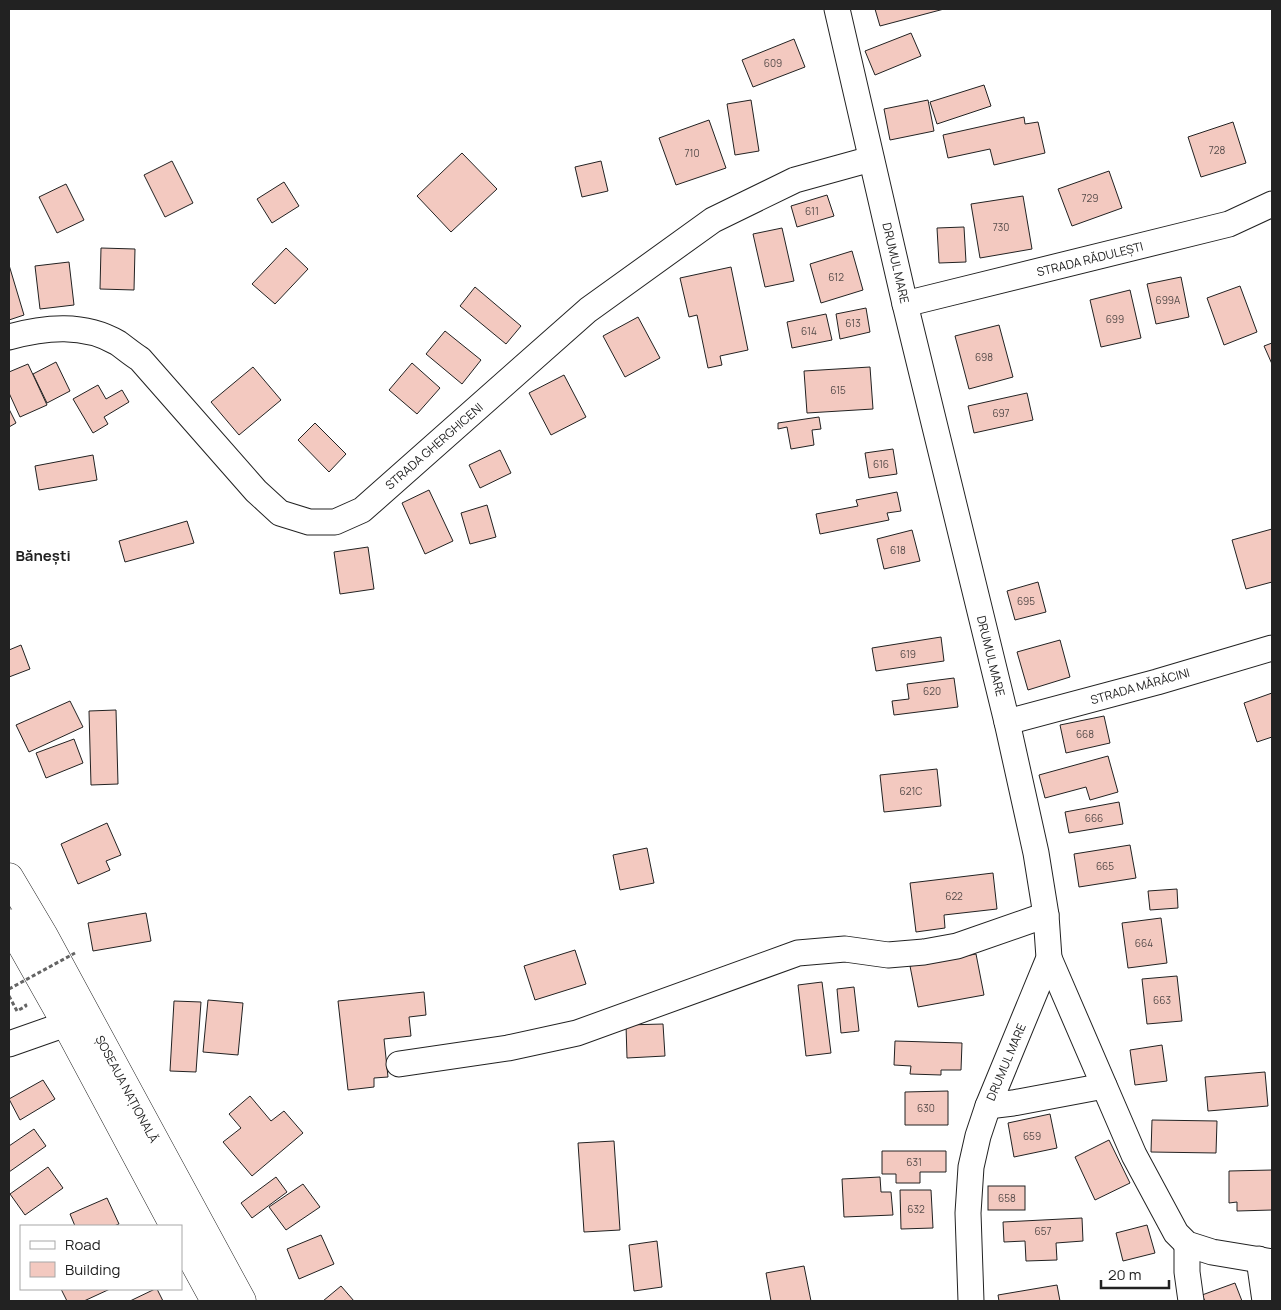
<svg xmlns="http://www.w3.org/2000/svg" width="1281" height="1310" font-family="Manrope,sans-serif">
<rect width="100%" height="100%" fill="#fff"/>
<g fill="#f3c9c0" stroke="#222">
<polygon points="875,9 944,9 880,26"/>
<polygon points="911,33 921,56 875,75 865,51"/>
<polygon points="794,39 805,67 753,87 742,60"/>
<polygon points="984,85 991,106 937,124 930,102"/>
<polygon points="751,100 759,151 735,155 727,104"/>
<polygon points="928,100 934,131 890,140 884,109"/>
<polygon points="1024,117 1025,124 1038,122 1045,153 994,165 990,149 948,158 943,135"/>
<polygon points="709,120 726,168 676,185 659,138"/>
<polygon points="1233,122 1246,163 1201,177 1188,137"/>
<polygon points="462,153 497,189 451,232 417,196"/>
<polygon points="172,161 193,203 165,217 144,175"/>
<polygon points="601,161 608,191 582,197 575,167"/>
<polygon points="1109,171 1122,208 1072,226 1058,189"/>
<polygon points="284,182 299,206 272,223 257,199"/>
<polygon points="66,184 84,220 57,233 39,197"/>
<polygon points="827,195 834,216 797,227 791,206"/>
<polygon points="1023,196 1032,249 980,258 971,204"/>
<polygon points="964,227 966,262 939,263 937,228"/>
<polygon points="782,228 794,281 765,287 753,234"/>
<polygon points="101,248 135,249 134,290 100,289"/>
<polygon points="286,248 308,269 275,304 252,284"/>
<polygon points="852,251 863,290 821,303 810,264"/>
<polygon points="69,262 74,305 40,309 35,266"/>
<polygon points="9,265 24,315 9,320"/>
<polygon points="731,267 748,350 720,356 722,365 708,368 697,315 689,317 680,278"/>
<polygon points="1181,277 1189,317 1156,324 1147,284"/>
<polygon points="1240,286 1257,332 1224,345 1207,298"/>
<polygon points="475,287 521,326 506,344 460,306"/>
<polygon points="1130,290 1141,338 1101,347 1090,300"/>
<polygon points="866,308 870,332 840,339 836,314"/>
<polygon points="826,314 832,340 792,348 787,322"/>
<polygon points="638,317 660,358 625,377 603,336"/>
<polygon points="999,325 1013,377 969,389 955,336"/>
<polygon points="445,331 481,360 462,384 426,354"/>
<polygon points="1272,343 1272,364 1264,346"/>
<polygon points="56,362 70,391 47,403 33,374"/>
<polygon points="412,363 440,388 417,414 389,390"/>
<polygon points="28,364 47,405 20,417 9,393 9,372"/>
<polygon points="253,367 281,400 239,435 211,402"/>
<polygon points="870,367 873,409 807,413 804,371"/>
<polygon points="564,375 586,417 551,435 529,393"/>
<polygon points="98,385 106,399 122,390 129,402 104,417 108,424 93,433 73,399"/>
<polygon points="1027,393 1033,420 974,433 968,406"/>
<polygon points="9,409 16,423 9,427"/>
<polygon points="819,417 821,429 812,430 814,445 791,449 787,427 778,429 778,423"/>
<polygon points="315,423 346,454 329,472 298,440"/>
<polygon points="893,449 897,474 869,478 865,453"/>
<polygon points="500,450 511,473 480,488 469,465"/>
<polygon points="93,455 97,480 39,490 35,466"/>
<polygon points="429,490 453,541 425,554 402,503"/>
<polygon points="897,492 901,511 887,513 889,520 820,534 816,514 858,506 856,500"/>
<polygon points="487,505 496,537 470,544 461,513"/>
<polygon points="187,521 194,543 125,562 119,541"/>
<polygon points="1272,529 1272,582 1246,589 1232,540"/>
<polygon points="912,530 920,561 884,569 877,539"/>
<polygon points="368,547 374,589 340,594 334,552"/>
<polygon points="1038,582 1046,612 1015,620 1007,591"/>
<polygon points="941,637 944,661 876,671 872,648"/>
<polygon points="1060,640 1070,677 1028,690 1017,652"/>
<polygon points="21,645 30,669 9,677 9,650"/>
<polygon points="954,678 958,707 894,715 892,701 909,699 907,684"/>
<polygon points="1272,693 1272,737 1257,742 1244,703"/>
<polygon points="70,701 83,727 29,752 16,725"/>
<polygon points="116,710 118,784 91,785 89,711"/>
<polygon points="1104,716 1110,743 1066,753 1060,725"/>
<polygon points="74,739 83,763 46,778 36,753"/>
<polygon points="1108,756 1118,792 1090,800 1086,787 1045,798 1039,775"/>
<polygon points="937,769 941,806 884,812 880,775"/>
<polygon points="1119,802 1123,824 1069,833 1065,812"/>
<polygon points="107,823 121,855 106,861 110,870 78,884 61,844"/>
<polygon points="1130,845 1136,878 1079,887 1074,854"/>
<polygon points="647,848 654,883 620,890 613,855"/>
<polygon points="993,873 997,909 944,915 945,928 916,932 910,883"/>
<polygon points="1177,889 1178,908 1150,910 1148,891"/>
<polygon points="146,913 151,941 93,951 88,923"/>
<polygon points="1161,918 1167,963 1128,968 1122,923"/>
<polygon points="575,950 586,984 535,1000 524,966"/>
<polygon points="976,954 984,995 918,1007 910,966"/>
<polygon points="1177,976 1182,1021 1147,1024 1142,979"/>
<polygon points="822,982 831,1053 806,1056 798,985"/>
<polygon points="854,987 859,1031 841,1033 837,989"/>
<polygon points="424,992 426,1015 409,1017 411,1036 384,1039 388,1077 374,1078 374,1087 348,1090 338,1001"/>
<polygon points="208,1000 243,1003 238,1055 203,1052"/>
<polygon points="174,1001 201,1002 196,1072 170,1071"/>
<polygon points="663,1024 665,1056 627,1058 626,1025"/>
<polygon points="895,1041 962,1043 961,1070 941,1070 941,1075 910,1074 911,1066 894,1065"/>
<polygon points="1162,1045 1167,1081 1135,1085 1130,1050"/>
<polygon points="1265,1072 1268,1106 1208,1111 1205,1077"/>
<polygon points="43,1080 55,1099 20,1120 9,1099"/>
<polygon points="948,1091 948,1125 905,1125 905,1092"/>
<polygon points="250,1096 271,1121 284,1111 303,1133 252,1176 223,1142 241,1128 229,1114"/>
<polygon points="1050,1114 1057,1148 1014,1157 1008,1123"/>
<polygon points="1152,1120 1217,1121 1216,1153 1151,1152"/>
<polygon points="34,1129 46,1146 9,1172 9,1146"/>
<polygon points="1109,1140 1130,1183 1095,1200 1075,1157"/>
<polygon points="614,1141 620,1230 584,1232 578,1143"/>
<polygon points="882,1151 946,1151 946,1172 920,1172 920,1183 896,1183 896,1174 882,1174"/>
<polygon points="48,1167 63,1188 25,1215 10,1194"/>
<polygon points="1272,1170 1272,1210 1237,1211 1237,1202 1229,1203 1229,1171"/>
<polygon points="276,1177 287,1192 252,1218 241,1203"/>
<polygon points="880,1177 881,1192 891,1192 893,1215 844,1217 842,1179"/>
<polygon points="303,1184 320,1207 286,1230 269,1207"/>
<rect x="988" y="1186" width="37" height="24"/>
<polygon points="900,1190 931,1190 933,1228 901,1229"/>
<polygon points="107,1198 119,1224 114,1226 75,1226 70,1214"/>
<polygon points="1082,1218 1083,1241 1056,1243 1057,1260 1026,1261 1025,1241 1004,1242 1003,1222"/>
<polygon points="1147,1225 1155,1253 1123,1261 1116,1233"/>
<polygon points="321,1235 334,1264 299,1279 287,1249"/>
<polygon points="657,1241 662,1287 634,1291 629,1245"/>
<polygon points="804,1266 811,1301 771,1301 766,1273"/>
<polygon points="1235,1283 1242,1301 1205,1301 1202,1295"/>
<polygon points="1057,1285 1060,1301 999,1301 998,1295"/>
<polygon points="341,1286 354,1301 323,1301"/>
<polygon points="61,1289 110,1289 84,1301 67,1301"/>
<polygon points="155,1289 157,1289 163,1301 130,1301"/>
</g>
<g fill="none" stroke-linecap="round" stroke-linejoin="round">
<g stroke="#222" stroke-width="27">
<g id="minor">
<polyline points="837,9 905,304 1007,722 1036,853 1046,915 1049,958 988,1106 978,1136 971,1167 968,1213 971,1301"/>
<polyline points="905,304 1229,224 1272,204"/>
<path d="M9,337C45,327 84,323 118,343C125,348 132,354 140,359L256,491L280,513L309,522H335L362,510L588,310L713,220L795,180L871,159"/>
<polyline points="1007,722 1157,682 1272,648"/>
<polyline points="1049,958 1134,1155 1176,1233 1187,1244 1212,1252 1272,1262"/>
<polyline points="9,1044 66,1024"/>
<polyline points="399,1064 508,1048 577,1033 798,953 845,949 888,955 924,952 957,946 1046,915"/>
<polyline points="988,1106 1013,1103 1104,1086"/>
<polyline points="1187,1244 1187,1272 1191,1301"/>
<polyline points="1259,1259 1265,1301"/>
</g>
</g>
<g stroke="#222" stroke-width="29">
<g id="highway">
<polyline points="9,877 44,936 242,1301"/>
<polyline points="9,923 66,1024 174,1226"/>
<polyline points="181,1239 215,1301"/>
</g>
</g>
<polyline stroke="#646464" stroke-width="3" stroke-dasharray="4 2.5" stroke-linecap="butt" points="9,996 17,1011 26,1006 25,1004"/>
<use href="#minor" stroke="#fff" stroke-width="25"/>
<use href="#highway" stroke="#fff" stroke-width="28"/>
<polyline stroke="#646464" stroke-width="3" stroke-dasharray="4 2.5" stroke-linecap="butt" points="9,989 75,953"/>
</g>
<g text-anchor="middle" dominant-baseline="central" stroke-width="4" stroke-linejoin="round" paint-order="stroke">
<g font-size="10" fill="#564c4a">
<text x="773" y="63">609</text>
<text x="1217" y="150">728</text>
<text x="692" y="153">710</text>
<text x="1090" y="198">729</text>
<text x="812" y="211">611</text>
<text x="1001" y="227">730</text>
<text x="836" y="277">612</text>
<text x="1168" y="300">699A</text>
<text x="1115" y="319">699</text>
<text x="853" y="323">613</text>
<text x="809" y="331">614</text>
<text x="984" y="357">698</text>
<text x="838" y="390">615</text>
<text x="1001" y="413">697</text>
<text x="881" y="464">616</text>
<text x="898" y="550">618</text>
<text x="1026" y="601">695</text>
<text x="908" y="654">619</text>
<text x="932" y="691">620</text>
<text x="1085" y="734">668</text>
<text x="911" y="791">621C</text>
<text x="1094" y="818">666</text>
<text x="1105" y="866">665</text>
<text x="954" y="896">622</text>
<text x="1144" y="943">664</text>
<text x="1162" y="1000">663</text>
<text x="926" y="1108">630</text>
<text x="1032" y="1136">659</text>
<text x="914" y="1162">631</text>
<text x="1007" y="1198">658</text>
<text x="916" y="1209">632</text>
<text x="1043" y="1231">657</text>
</g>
<g font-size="12" fill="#222" stroke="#fff">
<text transform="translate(1090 259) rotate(-14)">STRADA RĂDULEȘTI</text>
<text transform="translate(896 263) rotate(77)">DRUMUL MARE</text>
<text transform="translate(434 446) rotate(-41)">STRADA GHERGHICENI</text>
<text transform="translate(991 656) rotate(76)">DRUMUL MARE</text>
<text transform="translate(1140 686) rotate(-16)">STRADA MĂRĂCINI</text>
<text transform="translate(1006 1062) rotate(-67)">DRUMUL MARE</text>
<text transform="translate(127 1089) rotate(62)">ȘOSEAUA NAȚIONALĂ</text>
</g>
<g font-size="15" font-weight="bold" fill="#222" stroke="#fff">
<text x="43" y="555">Bănești</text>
</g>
</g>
<rect width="1281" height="1310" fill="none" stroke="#222222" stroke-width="20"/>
<rect x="20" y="1225" width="162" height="65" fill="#ffffff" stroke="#a7a7a7"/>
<rect x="30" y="1241" width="25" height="8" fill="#ffffff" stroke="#a7a7a7"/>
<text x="65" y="1250" font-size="15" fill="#222222">Road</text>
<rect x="30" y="1262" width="25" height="15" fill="#f3c9c0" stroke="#a7a7a7"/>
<text x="65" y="1275" font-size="15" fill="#222222">Building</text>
<path d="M1101 1280v8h68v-8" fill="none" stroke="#222222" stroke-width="2.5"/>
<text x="1108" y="1280" font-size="15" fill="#222222" stroke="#ffffff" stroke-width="4" paint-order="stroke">20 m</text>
</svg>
